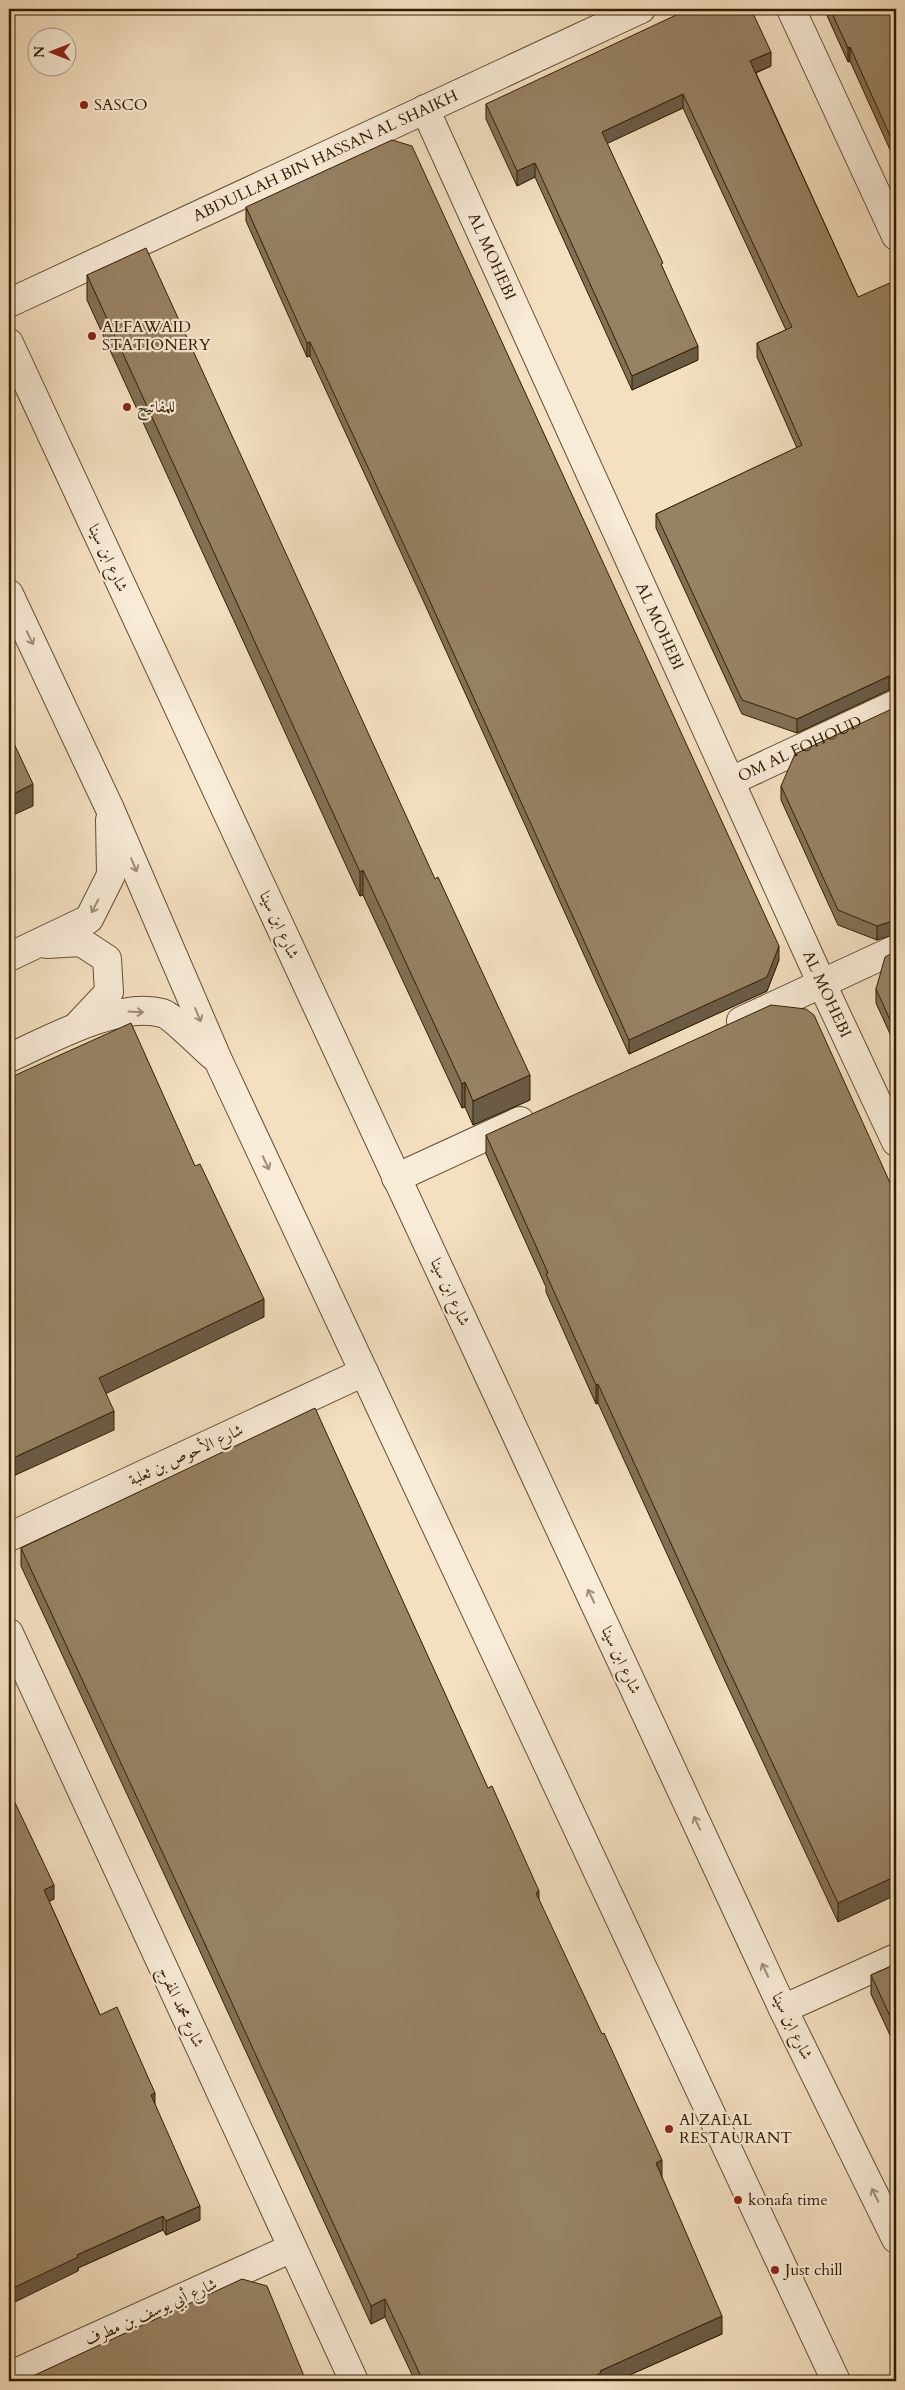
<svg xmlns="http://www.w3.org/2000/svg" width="905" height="2390" font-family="Cardo,Amiri,serif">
<rect width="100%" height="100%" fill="#f4e0c1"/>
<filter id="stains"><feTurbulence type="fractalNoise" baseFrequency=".004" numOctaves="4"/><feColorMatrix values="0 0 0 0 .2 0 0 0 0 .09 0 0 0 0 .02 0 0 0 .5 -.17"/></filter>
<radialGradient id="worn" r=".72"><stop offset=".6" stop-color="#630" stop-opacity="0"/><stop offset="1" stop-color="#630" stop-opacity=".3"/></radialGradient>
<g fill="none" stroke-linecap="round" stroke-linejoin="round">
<g stroke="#624e30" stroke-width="30">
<g id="minor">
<polyline points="791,9 896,236"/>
<path id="s1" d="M425,109L822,984L896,1142"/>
<path id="s2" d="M9,303L641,9"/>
<path id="s3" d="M731,781L896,704"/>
<polyline points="741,1021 896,949"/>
<polyline points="396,1178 520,1121"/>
<polyline points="9,1537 364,1372"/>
<polyline points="9,1633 354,2381"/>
<polyline points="783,2009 896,1958"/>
<polyline points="9,2376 292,2248"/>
</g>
</g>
<g stroke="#624e30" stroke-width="30">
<g id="tertiary">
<polyline points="9,343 783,2009 896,2239"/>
<polyline points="9,594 110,809 218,1060 836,2381"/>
<polyline points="47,944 81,942 107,959 109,992 79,1024"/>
<polyline points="9,957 89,919 111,875 110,820"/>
<path d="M9,1058C49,1040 118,1001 162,1013C171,1015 203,1047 212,1055"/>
</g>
</g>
<use href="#minor" stroke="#f8ebd7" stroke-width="28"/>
<use href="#tertiary" stroke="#f8ebd7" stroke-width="28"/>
</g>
<g fill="#827056" stroke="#321d00">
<polygon points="824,9 896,9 896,163 850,61 848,62"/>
<polygon points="771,66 756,73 858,297 896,293 896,689 889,690 797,733 742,714 656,528 656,514 797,448 757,357 757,343 786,330 683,108 607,143 663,269 698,360 632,390 535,177 517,186 486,119 486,104"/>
<polygon points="246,207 779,960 767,991 629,1054 422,598 310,356 307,357 246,221"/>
<polygon points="87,275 530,1100 473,1125 465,1107 462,1108 363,895 360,896 87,300"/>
<polygon points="896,707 877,940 838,925 781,800 781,786"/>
<polygon points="896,951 896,1047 876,1003 876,989"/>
<polygon points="486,1135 896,1196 838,1922 726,1683 598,1403 596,1404 546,1292 546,1287 486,1154"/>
<polygon points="21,1548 539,1901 662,2178 722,2334 616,2381 415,2381 385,2317 371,2324 198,1947 21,1566"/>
<polygon points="9,1790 54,1899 49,1901 100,2015 155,2105 200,2220 166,2235 163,2230 78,2268 78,2271"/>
<polygon points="896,1964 896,2048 871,1994 871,1975"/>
</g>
<g fill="#6a5b46" stroke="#321d00">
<polygon points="850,47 850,61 848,62 848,48"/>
<polygon points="771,52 771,66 750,75 750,61"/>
<polygon points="683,94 683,108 602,146 602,132"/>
<polygon points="535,163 535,177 517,186 517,171"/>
<polygon points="310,342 310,356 307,357 307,343"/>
<polygon points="698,346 698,360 632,390 632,376"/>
<polygon points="889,676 889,690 797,733 797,719"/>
<polygon points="33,784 33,806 9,817 9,796"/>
<polygon points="363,870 363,895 360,896 360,872"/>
<polygon points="896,920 896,934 877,940 877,926"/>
<polygon points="779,946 779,960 767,991 629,1054 629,1040"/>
<polygon points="530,1075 530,1100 473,1125 473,1101"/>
<polygon points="465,1082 465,1107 462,1108 462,1084"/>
<polygon points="264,1299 264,1317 99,1397 99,1378"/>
<polygon points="598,1384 598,1403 596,1404 596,1385"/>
<polygon points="114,1411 114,1430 9,1478 9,1460"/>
<polygon points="12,1767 12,1782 9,1783 9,1769"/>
<polygon points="896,1876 896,1895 838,1922 838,1903"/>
<polygon points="54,1885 54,1899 44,1904 44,1890"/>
<polygon points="539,1891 539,1909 536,1893"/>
<polygon points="155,2093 155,2107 151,2095"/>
<polygon points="662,2160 662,2178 656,2163"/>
<polygon points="200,2206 200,2220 166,2235 166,2221"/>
<polygon points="163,2216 163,2230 78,2268 78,2271 9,2305 9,2290 77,2255"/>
<polygon points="385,2299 385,2317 371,2324 371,2306"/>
<polygon points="722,2316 722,2334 616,2381 584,2381 600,2371"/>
</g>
<g fill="#978264" stroke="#321d00">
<polygon points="689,9 751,9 771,52 750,61 858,297 892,282 896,293 896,675 889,676 797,719 742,700 656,514 802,445 757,343 792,327 683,94 602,132 663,263 661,264 698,346 632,376 535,163 517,171 486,104"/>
<polygon points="830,9 896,9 896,149 850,47 848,48"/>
<polygon points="392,140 412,146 779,946 767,977 629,1040 422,584 310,342 307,343 246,207"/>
<polygon points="146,248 435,879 438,877 530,1075 473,1101 465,1082 462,1084 363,870 360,872 87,275"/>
<polygon points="896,707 896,920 877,926 838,910 781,786 795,754"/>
<polygon points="9,733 33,784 9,796"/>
<polygon points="896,951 896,1033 876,989 885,957"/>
<polygon points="771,1005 806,1009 814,1015 896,1196 896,1876 838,1903 726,1664 598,1384 596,1385 546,1274 548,1273 486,1135"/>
<polygon points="131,1023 195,1166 200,1164 264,1299 99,1378 114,1411 9,1460 9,1078"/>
<polygon points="315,1408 488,1788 492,1786 539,1891 536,1893 602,2034 604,2033 662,2160 656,2163 722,2316 600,2371 601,2373 584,2381 423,2381 385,2299 371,2306 198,1929 21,1548"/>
<polygon points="9,1760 12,1767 9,1769"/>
<polygon points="9,1790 54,1885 44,1890 100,2015 117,2007 155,2093 151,2095 200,2206 166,2221 163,2216 77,2255 78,2257 9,2290"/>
<polygon points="896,1964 896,2029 871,1975"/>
<polygon points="242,2279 267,2286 306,2381 22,2381"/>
</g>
<defs><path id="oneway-shaft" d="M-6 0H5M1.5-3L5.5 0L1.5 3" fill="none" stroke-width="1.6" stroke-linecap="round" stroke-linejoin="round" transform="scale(1.25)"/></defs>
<g stroke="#9f8e76">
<use href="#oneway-shaft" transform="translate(30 638) rotate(65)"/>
<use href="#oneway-shaft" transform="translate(134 865) rotate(67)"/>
<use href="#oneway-shaft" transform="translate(95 906) rotate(117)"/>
<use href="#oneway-shaft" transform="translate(136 1012) rotate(3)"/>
<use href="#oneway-shaft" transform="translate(198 1015) rotate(67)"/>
<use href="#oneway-shaft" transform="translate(266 1163) rotate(65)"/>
<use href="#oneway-shaft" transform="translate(591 1596) rotate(-115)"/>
<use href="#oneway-shaft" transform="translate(697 1823) rotate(-115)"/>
<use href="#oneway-shaft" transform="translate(765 1970) rotate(-115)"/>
<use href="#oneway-shaft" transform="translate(875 2195) rotate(-116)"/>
</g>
<g fill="#8f2418" stroke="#f8ebd7" stroke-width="2">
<circle cx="84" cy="105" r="5"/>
<circle cx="92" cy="336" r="5"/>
<circle cx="127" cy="407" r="5"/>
<circle cx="669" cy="2129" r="5"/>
<circle cx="738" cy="2200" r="5"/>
<circle cx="775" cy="2270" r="5"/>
</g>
<g text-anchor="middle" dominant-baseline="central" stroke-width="4.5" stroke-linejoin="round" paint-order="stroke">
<g font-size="16" fill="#321d00" stroke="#f8ebd7" text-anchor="start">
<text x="94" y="105">SASCO</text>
<text x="102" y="327">ALFAWAID<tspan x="102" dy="18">STATIONERY</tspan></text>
<text x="137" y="407">للمفاتيح</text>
<text x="679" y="2120">Al ZALAL<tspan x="679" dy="18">RESTAURANT</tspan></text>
<text x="748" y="2200">konafa time</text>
<text x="785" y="2270">Just chill</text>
</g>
<g font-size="16" fill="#321d00" stroke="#f8ebd7">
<text stroke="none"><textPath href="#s2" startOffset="349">ABDULLAH BIN HASSAN AL SHAIKH</textPath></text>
<text stroke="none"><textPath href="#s1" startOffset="162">AL MOHEBI</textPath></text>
<text transform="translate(108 558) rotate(65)">شارع ابن سينا</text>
<text stroke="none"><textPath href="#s1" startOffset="568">AL MOHEBI</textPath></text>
<text stroke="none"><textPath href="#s3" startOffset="76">OM AL FOHOUD</textPath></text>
<text transform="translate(279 925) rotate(65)">شارع ابن سينا</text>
<text stroke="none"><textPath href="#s1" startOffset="972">AL MOHEBI</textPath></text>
<text transform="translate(450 1292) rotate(65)">شارع ابن سينا</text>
<text transform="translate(186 1455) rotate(-25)">شارع الأحوص بن ثعلبة</text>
<text transform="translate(621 1660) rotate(65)">شارع ابن سينا</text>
<text transform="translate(181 2007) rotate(65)">شارع محمد المفرج</text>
<text transform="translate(792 2026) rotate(64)">شارع ابن سينا</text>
<text transform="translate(151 2312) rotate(-24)">شارع أبي يوسف بن مطرف</text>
</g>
</g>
<rect width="905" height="2390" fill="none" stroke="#f4e0c1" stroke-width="30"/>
<rect x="10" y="10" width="885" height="2370" fill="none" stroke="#321d00" stroke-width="2.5"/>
<rect x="15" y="15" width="875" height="2360" fill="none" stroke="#321d00"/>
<g transform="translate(52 52) rotate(270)"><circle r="24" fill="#f8ebd7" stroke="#a99981"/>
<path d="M0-4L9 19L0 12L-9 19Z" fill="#8f2418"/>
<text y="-8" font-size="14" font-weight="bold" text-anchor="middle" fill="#321d00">N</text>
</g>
<rect width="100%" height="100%" filter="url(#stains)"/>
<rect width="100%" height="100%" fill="url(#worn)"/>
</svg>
